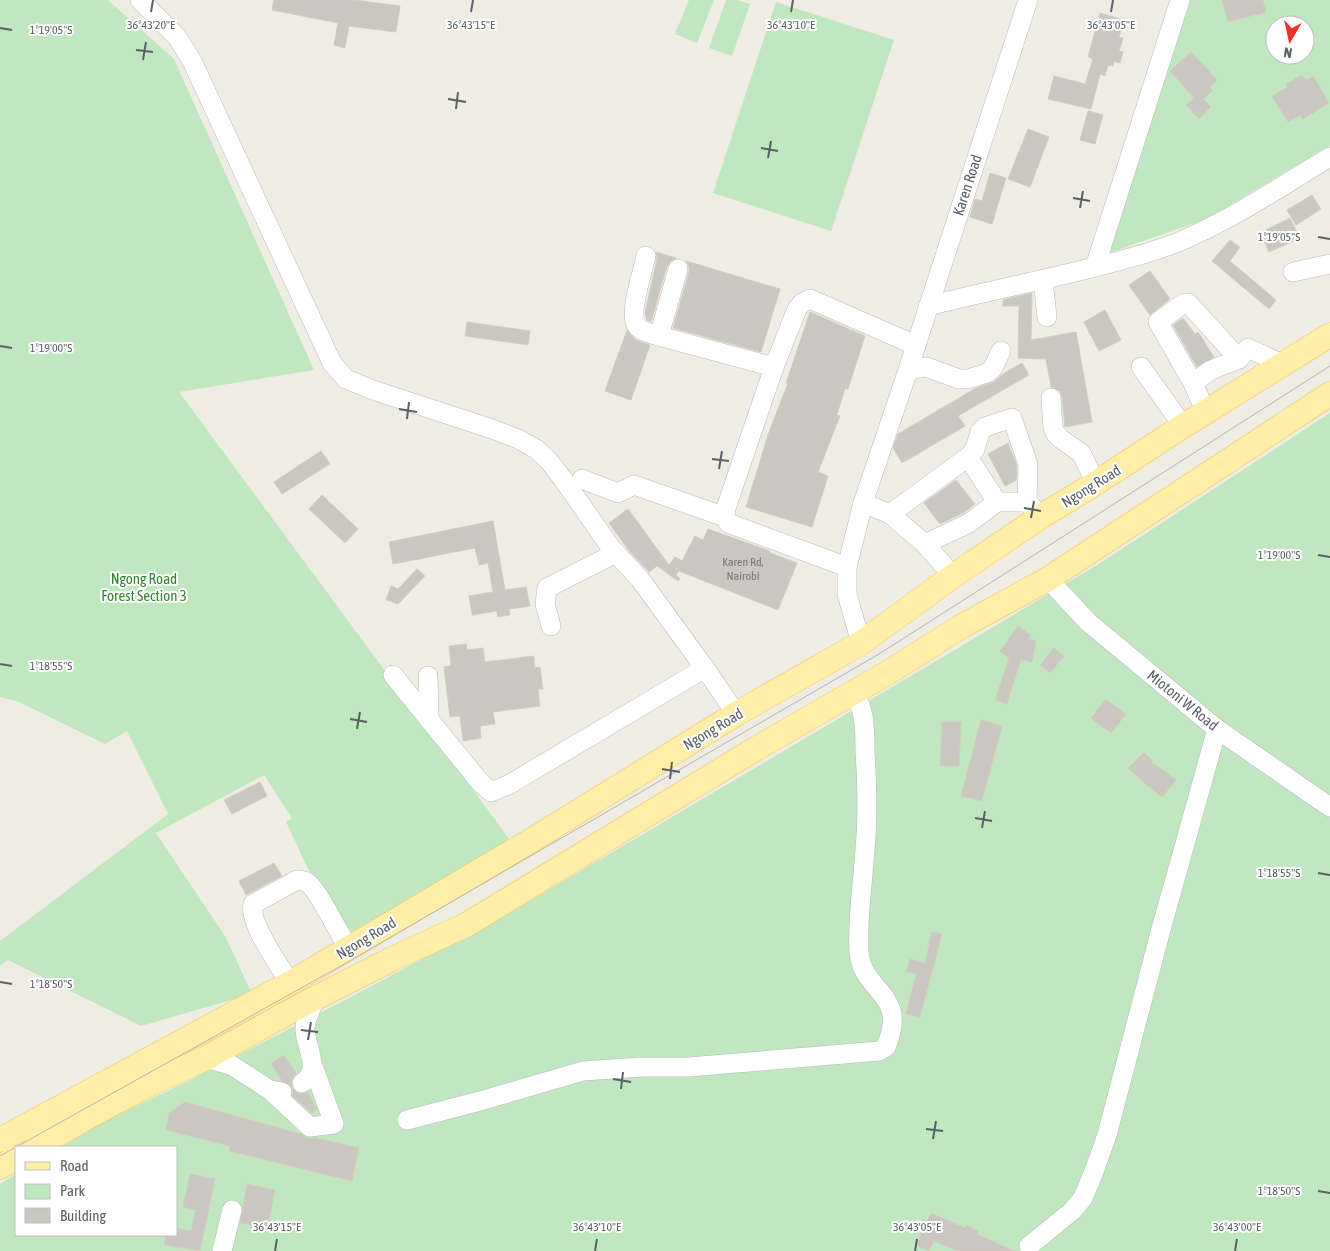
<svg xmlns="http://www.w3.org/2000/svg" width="1330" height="1251" font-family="'Asap Condensed',sans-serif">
<rect width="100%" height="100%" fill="#efece3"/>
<g fill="#c0e7bf" fill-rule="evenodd">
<polygon points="0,0 108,0 174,59 314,370 179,392 510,840 353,934 318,890 286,822 292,818 264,775 156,833 225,936 252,994 141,1026 8,960 0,966 0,941 168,814 127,731 105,744 19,702 0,697"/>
<polygon points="689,0 714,0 697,43 675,34"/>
<polygon points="726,0 737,0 750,4 732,56 709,48"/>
<path d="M1187,0H1330V146L1206,219L1106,254ZM1275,25H1305V55H1275Z"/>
<polygon points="776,2 894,40 831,231 713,193"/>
<polygon points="1330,413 1330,1251 0,1251 0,1184 16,1174 16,1235 176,1235 176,1147 61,1147 99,1124 180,1085 351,997 533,899 916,673 1102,562"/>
</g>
<g fill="#cac6c0" stroke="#d4cdc1">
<polygon points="274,0 354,0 400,6 396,32 349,26 345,48 334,45 338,23 272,10"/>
<polygon points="1222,0 1263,0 1266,12 1228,22"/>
<polygon points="1100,13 1124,20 1119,37 1123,38 1119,51 1123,52 1120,63 1114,61 1113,66 1108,65 1105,76 1100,74 1091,109 1048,99 1054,76 1085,84 1093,59 1088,57"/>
<polygon points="1191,52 1217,80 1210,87 1213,90 1203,99 1211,107 1199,119 1186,105 1194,98 1170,71"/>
<polygon points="1302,75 1306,80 1313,76 1329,103 1303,119 1300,115 1288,122 1272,96 1288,87 1286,84"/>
<polygon points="1088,111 1103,115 1095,144 1080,140"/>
<polygon points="1028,129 1049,137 1030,187 1008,179"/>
<polygon points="990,173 1006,178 992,224 970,217 975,199 982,201"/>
<polygon points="1312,195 1321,209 1296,225 1287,210"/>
<polygon points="1290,218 1300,238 1269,252 1260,233"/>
<polygon points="1230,240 1240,247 1230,261 1276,300 1269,309 1212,261"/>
<polygon points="656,252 676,258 671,261 667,266 651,322 647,320 645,313 657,259"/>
<polygon points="686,261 780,289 761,352 673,328 689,272 689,266"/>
<polygon points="1150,271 1170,299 1150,315 1129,285"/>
<polygon points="1032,293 1031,340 1076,332 1092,422 1065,427 1062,397 1060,391 1051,387 1046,359 1018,358 1019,306 1003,306 1003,300"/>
<polygon points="1105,310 1121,340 1099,351 1084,322"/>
<polygon points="810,312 865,336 848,389 845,388 837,415 840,416 818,472 828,476 812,527 746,507 768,435 788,383 786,383"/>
<polygon points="1183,318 1195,334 1198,332 1214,357 1197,367 1173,325"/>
<polygon points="467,322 530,331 528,345 465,336"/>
<polygon points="627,330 636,340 650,345 631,400 605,391"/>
<polygon points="1022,363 1029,375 958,416 965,426 902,463 893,448 898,434 976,388 994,382 1003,374"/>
<polygon points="1008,443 1017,466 1016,480 1005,486 988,454"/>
<polygon points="321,451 330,464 282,494 274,482"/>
<polygon points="956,480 975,504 963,513 940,524 924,503"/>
<polygon points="322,495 358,529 345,543 309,509"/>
<polygon points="628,509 669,565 675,557 682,561 695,536 703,540 708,529 770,551 770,553 797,563 778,610 679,571 676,575 680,579 678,581 657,566 649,572 630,552 609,523"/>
<polygon points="493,521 505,590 526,587 530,606 509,609 510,615 498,617 497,611 472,615 469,596 493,592 488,563 479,565 475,548 393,564 389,542"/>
<polygon points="417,569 425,576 398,604 386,600 391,586 398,589"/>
<polygon points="1018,626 1030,635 1028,639 1036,641 1032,662 1021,659 1007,704 995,700 1009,658 1000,651"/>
<polygon points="466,644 467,650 483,648 485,662 534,656 535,668 540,667 543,689 538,689 540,706 493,712 495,724 480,726 481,738 463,741 460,716 450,717 444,667 451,666 449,646"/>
<polygon points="1054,648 1064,656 1050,673 1040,665"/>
<polygon points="1106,699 1126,714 1111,733 1091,718"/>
<polygon points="981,720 1002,726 982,801 961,796"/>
<polygon points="942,722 961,722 959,766 940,766"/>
<polygon points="1144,752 1153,761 1152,762 1176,780 1162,797 1148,786 1128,768"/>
<polygon points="260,782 267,796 232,814 224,800"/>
<polygon points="274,863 282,876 246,895 239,881"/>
<polygon points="932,932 942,934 920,1017 906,1014 916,974 906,972 910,959 925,963"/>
<polygon points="284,1055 296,1073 291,1080 292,1087 289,1083 282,1081 271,1063"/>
<polygon points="293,1089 299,1094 308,1092 317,1110 312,1113 292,1095"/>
<polygon points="185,1102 301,1134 307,1138 317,1138 359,1148 352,1181 229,1151 230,1146 166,1130 169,1113"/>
<polygon points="190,1174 215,1179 200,1251 164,1245 166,1235 176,1235 176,1228 191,1231 196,1210 183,1207"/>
<polygon points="247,1184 275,1190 267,1228 240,1223"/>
<polygon points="931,1213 965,1228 966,1225 978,1231 977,1234 1014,1251 957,1251 934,1241 929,1251 916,1245"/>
</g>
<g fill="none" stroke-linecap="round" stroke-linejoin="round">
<g stroke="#b6babe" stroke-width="20">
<g id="minor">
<polyline points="140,0 177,37 192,61 332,363 346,379 373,390 492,429 518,439 536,449 549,461 563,479 611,548 640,579 709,674 736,714"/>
<path d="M646,256C643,271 628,315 637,326C642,332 651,334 659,336"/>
<path d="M1095,267C1123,260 1150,253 1176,243C1230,221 1280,187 1330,157"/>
<polyline points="678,269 659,336 774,367"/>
<polyline points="1293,272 1330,264"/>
<polyline points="1043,280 1047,317"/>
<path d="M928,306C983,292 1040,281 1095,267L1180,0"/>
<polyline points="1141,367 1183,426"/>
<polyline points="908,370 926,367 959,379 968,379 987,373 993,368 1001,351"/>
<polyline points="1193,383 1158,322 1184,303 1188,303 1239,359"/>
<polyline points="1051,398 1053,428 1056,434 1061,439 1081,453 1096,483"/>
<polyline points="1206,413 1193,383 1211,370 1239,359 1248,348 1284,365"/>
<polyline points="968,457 997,502"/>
<polyline points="582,479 618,493 634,485 725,517"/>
<polyline points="863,503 890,514 925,544"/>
<polyline points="890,514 968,457 975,449 980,432 985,427 1012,418 1028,464 1027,502"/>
<polyline points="847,567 728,523 725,517 726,508 774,367 797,309 802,303 810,299 915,345"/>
<polyline points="953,576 925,544 969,523 997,502 1027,502 1035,510"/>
<polyline points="1048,579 1088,622 1217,729 1330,807"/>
<polyline points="551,626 545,604 547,588 616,553"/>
<polyline points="861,643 847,594 847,567 863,503 908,370 1028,0"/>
<polyline points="393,675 479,781 491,792 510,784 705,668"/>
<polyline points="428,676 429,718"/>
<path d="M290,983C280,966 248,923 253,904L257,902L297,880C301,880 305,881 308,883C318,890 340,935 348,948"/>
<polyline points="206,1058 231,1065 270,1090 282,1092"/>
<path d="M302,1083C323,1071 305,1046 305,1029C305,1019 312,1008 315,999"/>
<polyline points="270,1090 310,1127 334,1124 313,1066"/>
<path d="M407,1120L480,1101L583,1071L642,1067H689L879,1051L886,1047C909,992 862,993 859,952C857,918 863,883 865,849C868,817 867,783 865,751C865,739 865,727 863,716C861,708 858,699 856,691"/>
<polyline points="1029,1246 1072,1211 1083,1198 1093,1174 1107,1135 1160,933 1217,729"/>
<polyline points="222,1251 232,1210"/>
</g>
</g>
<g stroke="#f6c355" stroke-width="25">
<g id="major">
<polyline points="0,1140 290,983 532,840 736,714 861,643 953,576 1042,516 1096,483 1183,426 1330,335"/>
<polyline points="35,1147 84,1119 152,1083 206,1058 300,1006 392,959 466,925 757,748 889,672 962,626 1048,579 1330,394"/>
<polyline points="0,1167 16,1158"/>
</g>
</g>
<use href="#minor" stroke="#fff" stroke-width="19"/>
<use href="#major" stroke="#ffeea8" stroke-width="24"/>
<polyline stroke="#b4b5b6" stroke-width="1" points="0,1156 346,963 879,654 1330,366"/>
</g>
<path fill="none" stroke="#5b6065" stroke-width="2" d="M151,12L153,0M471,12L473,0M791,12L793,0M1111,12L1113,0M0,28L12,30M136,50L153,52M143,60L146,42M448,99L466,102M456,109L458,92M761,148L778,151M768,158L771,141M1073,198L1090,201M1080,208L1083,191M1318,237L1330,239M0,346L12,348M399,409L417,412M407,419L409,402M712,459L729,461M719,469L722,451M1024,508L1041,511M1031,518L1034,501M1318,555L1330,557M0,664L12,666M350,719L367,722M357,729L360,712M662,769L680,772M670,779L672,762M975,818L992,821M982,828L985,811M1318,873L1330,875M0,982L12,984M301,1030L318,1032M308,1040L311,1022M613,1079L631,1082M621,1089L623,1072M926,1129L943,1131M933,1139L936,1121M1318,1191L1330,1193M275,1251L277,1239M595,1251L597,1239M915,1251L917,1239M1235,1251L1237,1239"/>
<g text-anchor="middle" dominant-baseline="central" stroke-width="4" stroke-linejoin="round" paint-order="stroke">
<g font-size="12" fill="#777a7c">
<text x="743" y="562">Karen Rd,<tspan x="743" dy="14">Nairobi</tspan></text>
</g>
<g font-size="15" fill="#5b6065" stroke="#fff">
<text transform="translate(967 185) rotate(-72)">Karen Road</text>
<text transform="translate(1091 486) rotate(-32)">Ngong Road</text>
<text transform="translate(1183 700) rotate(39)">Miotoni W Road</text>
<text transform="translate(713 729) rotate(-31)">Ngong Road</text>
<text transform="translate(366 938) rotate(-31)">Ngong Road</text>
</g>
<g font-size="15" fill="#328532" stroke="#fff">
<text x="144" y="578">Ngong Road<tspan x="144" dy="17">Forest Section 3</tspan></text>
</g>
</g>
<g font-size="12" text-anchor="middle" fill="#5b6065" stroke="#fff" stroke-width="4" stroke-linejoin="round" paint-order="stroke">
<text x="151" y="29">36°43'20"E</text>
<text x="471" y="29">36°43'15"E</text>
<text x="791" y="29">36°43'10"E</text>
<text x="1111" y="29">36°43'05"E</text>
<text x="51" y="34">1°19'05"S</text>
<text x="1279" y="241">1°19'05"S</text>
<text x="51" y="352">1°19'00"S</text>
<text x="1279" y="559">1°19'00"S</text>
<text x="51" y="670">1°18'55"S</text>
<text x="1279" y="877">1°18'55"S</text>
<text x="51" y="988">1°18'50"S</text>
<text x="1279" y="1195">1°18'50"S</text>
<text x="277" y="1231">36°43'15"E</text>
<text x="597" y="1231">36°43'10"E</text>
<text x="917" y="1231">36°43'05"E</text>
<text x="1237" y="1231">36°43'00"E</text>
</g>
<rect x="15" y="1146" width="162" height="90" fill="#ffffff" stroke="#bdbfc1"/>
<rect x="25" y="1162" width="25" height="8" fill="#ffeea8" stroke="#bdbfc1"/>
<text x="60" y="1171" font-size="15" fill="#5b6065">Road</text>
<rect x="25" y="1184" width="25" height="15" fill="#c0e7bf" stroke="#bdbfc1"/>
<text x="60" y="1196" font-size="15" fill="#5b6065">Park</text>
<rect x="25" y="1208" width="25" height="15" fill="#cac6c0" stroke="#bdbfc1"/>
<text x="60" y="1221" font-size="15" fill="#5b6065">Building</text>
<g transform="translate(1290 40) rotate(189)"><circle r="24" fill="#ffffff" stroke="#bdbfc1"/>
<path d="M0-4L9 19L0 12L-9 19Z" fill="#ef3129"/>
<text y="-8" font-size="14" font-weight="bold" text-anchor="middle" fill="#5b6065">N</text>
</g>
</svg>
